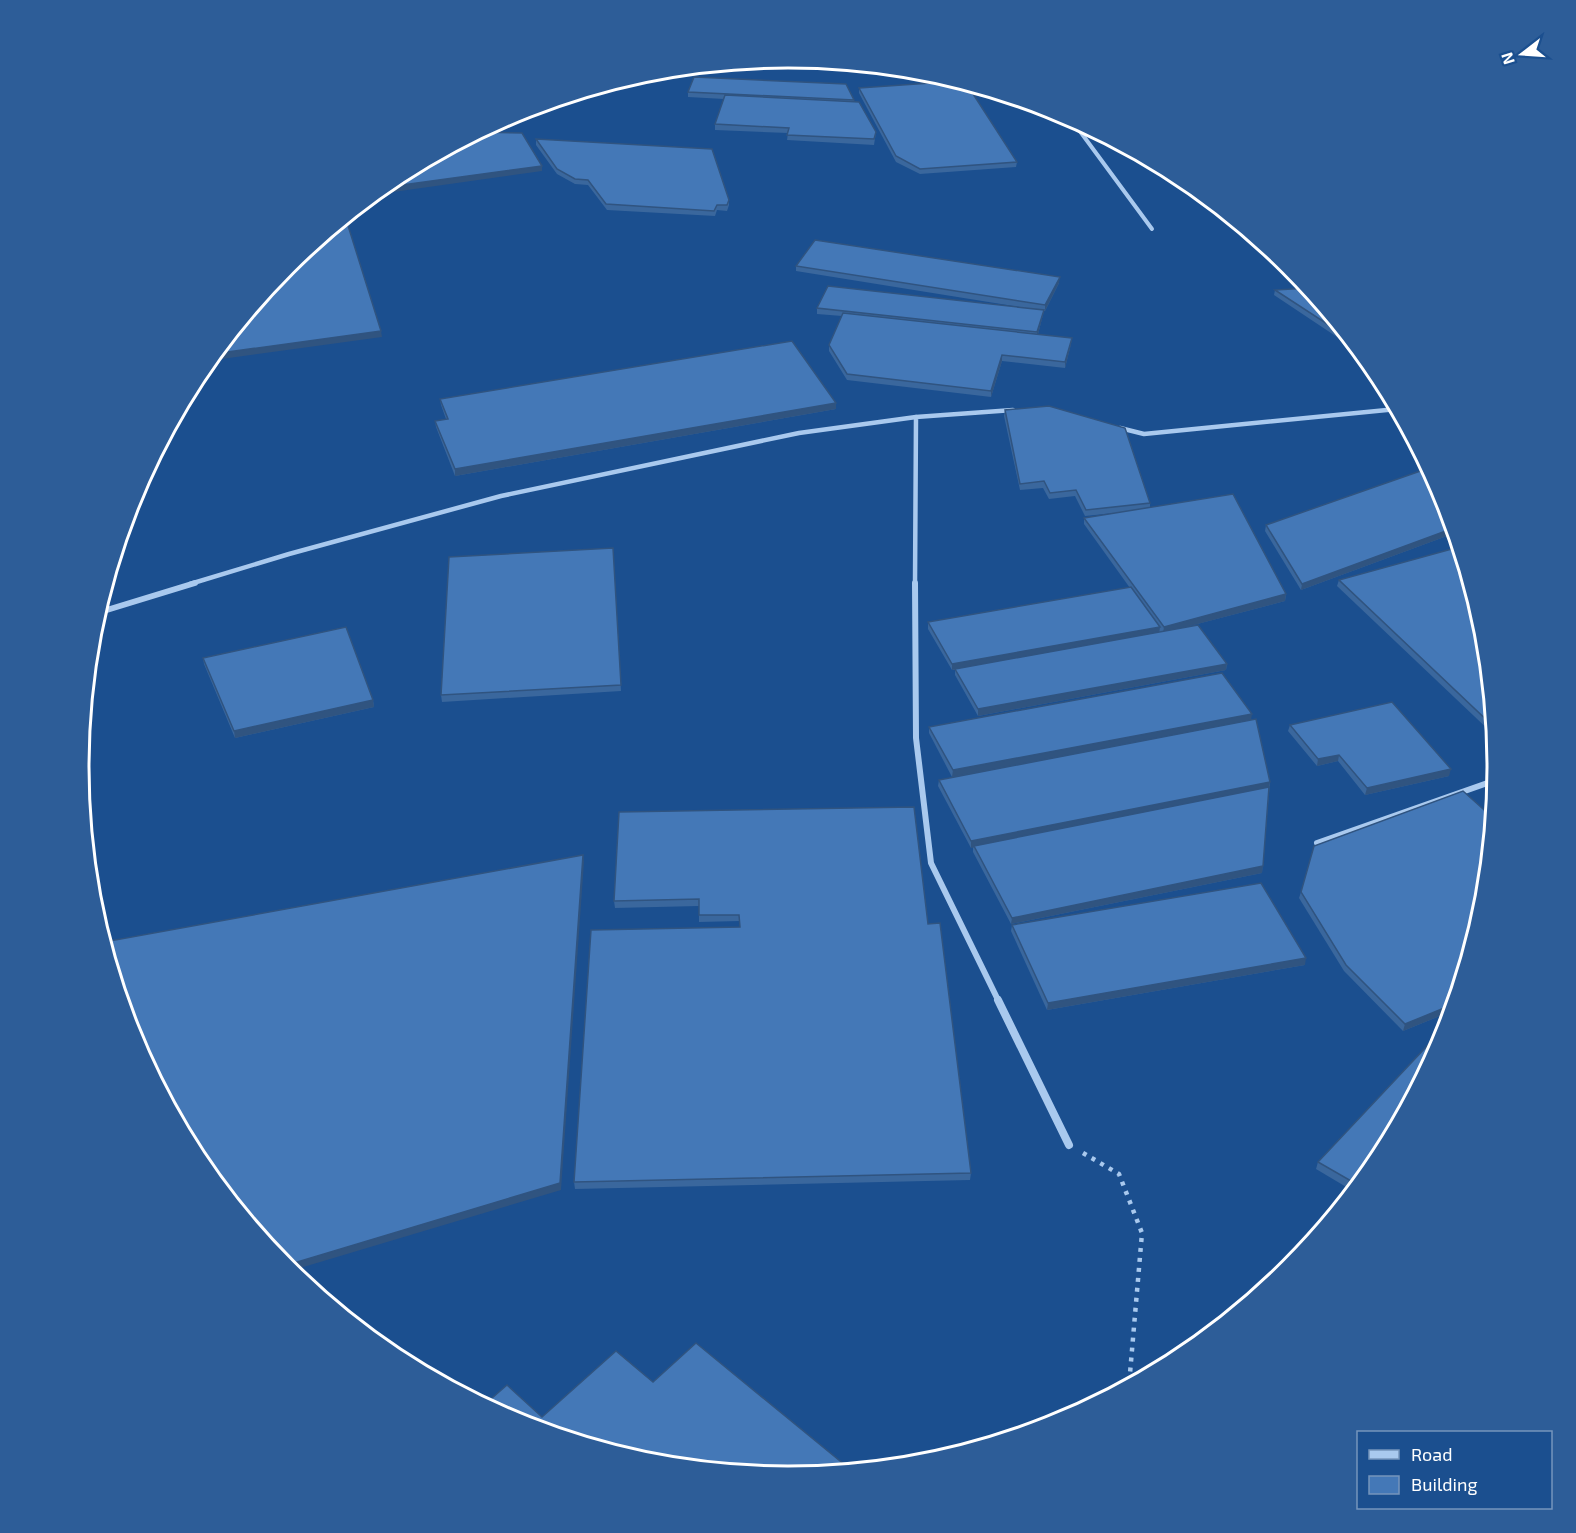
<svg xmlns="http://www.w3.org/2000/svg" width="1576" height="1533" font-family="'Exo 2',sans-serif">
<rect width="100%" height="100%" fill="#1b4f8f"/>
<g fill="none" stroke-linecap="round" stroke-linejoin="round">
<polyline stroke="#a9c9ee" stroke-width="4.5" stroke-dasharray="4 6" stroke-linecap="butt" points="1083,1153 1119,1174 1142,1233 1129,1385"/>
<g stroke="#a9c9ee" stroke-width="4">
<polyline points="918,70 921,74 936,74"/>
<polyline points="1068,115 1152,229"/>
</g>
<g stroke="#a9c9ee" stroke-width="4.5">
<polyline points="1120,428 1144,434 1397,409"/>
<polyline points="190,584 289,554 501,496 799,433 916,417"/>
<polyline points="915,584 916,417 1013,410"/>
</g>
<g stroke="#a9c9ee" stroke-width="6">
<polyline points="915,583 916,738 931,863 999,1002"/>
<polyline points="97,613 195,583"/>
<polyline points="1317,843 1496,780"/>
</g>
<polyline stroke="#a9c9ee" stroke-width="8" points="998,1000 1069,1145"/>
</g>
<g fill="#3a679d">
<polygon points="830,61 887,67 850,71 835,68"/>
<polygon points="859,88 1017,162 1016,167 920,174 896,162 859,93"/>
<polygon points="688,92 854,100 854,102 876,132 874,145 787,140 788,133 715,130 715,124 724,99 688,97"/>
<polygon points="513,113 515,124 489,126"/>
<polygon points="536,139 729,200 729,205 727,211 717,210 715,216 607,210 588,185 575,184 557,174 536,145"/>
<polygon points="796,266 1059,283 1045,311 1044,311 1038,334 1071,344 1065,368 1002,361 991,397 847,380 829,351 829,345 842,316 817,314 817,308 1020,307 796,271"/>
<polygon points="1309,288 1350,338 1340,339 1274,295 1275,290"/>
<polygon points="440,399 836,403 836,409 455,476 436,427 435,421 446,419 441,405"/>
<polygon points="1005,410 1150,503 1150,507 1286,594 1285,601 1178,629 1227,664 1226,670 978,716 955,675 955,670 952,670 928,629 928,622 1130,588 1084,524 1084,518 1114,513 1085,516 1075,496 1049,499 1043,488 1020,490 1004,416"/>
<polygon points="1444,495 1455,533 1301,590 1265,531 1266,525"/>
<polygon points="613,548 621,691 442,702 441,695"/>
<polygon points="1339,580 1484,628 1494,735 1337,586"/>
<polygon points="203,658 373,700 374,707 235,738 204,664"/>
<polygon points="1251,720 952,777 929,733 929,727"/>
<polygon points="1290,725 1449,776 1365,795 1338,761 1317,766 1288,731"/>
<polygon points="939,780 1270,782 1262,873 1011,924 973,852 973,847 971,848 938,786"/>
<polygon points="619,812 928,924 971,1173 970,1180 575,1189 574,1182 740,927 740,921 699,922 699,906 615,908 614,901"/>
<polygon points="1301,892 1484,905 1452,1011 1403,1031 1344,971 1299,898"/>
<polygon points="1012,925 1305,965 1047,1010 1011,931"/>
<polygon points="1378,1161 1353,1191 1316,1169 1318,1162"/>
</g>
<g fill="#305480">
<polygon points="862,64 887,67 850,71 850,66"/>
<polygon points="542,166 542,171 372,195 380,188"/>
<polygon points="1060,277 1059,283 1045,311 1045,305"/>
<polygon points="1044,310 1043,315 1037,338 1037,332"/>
<polygon points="381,331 382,337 207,361 213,354"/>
<polygon points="1072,338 1071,344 1065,368 1065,362"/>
<polygon points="1002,355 1002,361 991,397 991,391"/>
<polygon points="836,403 836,409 455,476 455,469"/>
<polygon points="1454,528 1455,533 1301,590 1302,584"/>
<polygon points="119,541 120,550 116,550 118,543"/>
<polygon points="1286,594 1285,601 1163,633 1164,627"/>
<polygon points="1160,627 1159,634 952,670 952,664"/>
<polygon points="1227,664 1226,670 978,716 978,709"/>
<polygon points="373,700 374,707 235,738 234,731"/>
<polygon points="1252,714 1251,720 952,777 953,770"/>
<polygon points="1339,755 1338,761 1317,766 1318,759"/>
<polygon points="1451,769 1449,776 1365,795 1367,788"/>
<polygon points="1270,782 1269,789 971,848 971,841"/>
<polygon points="583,855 584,862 561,1190 290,1271 284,1266"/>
<polygon points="1263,866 1262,873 1011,924 1012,918"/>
<polygon points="1306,958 1305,965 1047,1010 1048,1003"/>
<polygon points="1454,1004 1452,1011 1403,1031 1405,1024"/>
</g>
<g fill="#4478b7" stroke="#305480" stroke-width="1.5">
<polygon points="834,62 862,64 850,66 835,63"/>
<polygon points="694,77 846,84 854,100 688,92"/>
<polygon points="960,81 966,83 1017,162 920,169 896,156 859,88"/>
<polygon points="725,95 859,102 876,132 874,139 787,135 789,128 715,124"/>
<polygon points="513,113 514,119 500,120"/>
<polygon points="477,132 522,133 542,166 380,188 394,176"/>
<polygon points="536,139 712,149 729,200 727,205 717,205 714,211 606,204 588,180 575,179 557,169"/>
<polygon points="345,216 381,331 213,354 287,265"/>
<polygon points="815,240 1060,277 1045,305 796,266"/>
<polygon points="828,286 1044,310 1037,332 817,308"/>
<polygon points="1309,288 1345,333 1341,333 1275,290"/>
<polygon points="843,313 1072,338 1065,362 1002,355 991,391 847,374 829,345"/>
<polygon points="792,341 836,403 455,469 435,421 448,419 440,399"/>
<polygon points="1049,406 1125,428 1150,503 1086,510 1076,490 1050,493 1044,481 1020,484 1005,410"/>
<polygon points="1429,468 1444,495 1454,528 1302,584 1266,525"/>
<polygon points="1233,494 1286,594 1164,627 1084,518"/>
<polygon points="1459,547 1484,628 1493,726 1339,580"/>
<polygon points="613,548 621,685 441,695 449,557"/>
<polygon points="1131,587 1160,627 952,664 928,622"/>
<polygon points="1198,625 1227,664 978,709 955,669"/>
<polygon points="346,627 373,700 234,731 203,658"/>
<polygon points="1222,673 1252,714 953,770 929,727"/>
<polygon points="1392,702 1451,769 1367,788 1339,755 1318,759 1290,725"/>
<polygon points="1256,719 1270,782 971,841 939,780"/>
<polygon points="1269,787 1263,866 1012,918 974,846"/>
<polygon points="1463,791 1492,817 1484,905 1454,1004 1405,1024 1346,965 1301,892 1314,846"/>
<polygon points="914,807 928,924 940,923 971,1173 574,1182 591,930 740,927 739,915 699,915 699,899 614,901 619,812"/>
<polygon points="583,855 560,1183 284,1266 198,1160 132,1038 104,942"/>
<polygon points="1261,883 1306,958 1048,1003 1012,925"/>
<polygon points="1428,1045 1438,1049 1378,1161 1358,1185 1318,1162"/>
<polygon points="696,1343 851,1470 788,1476 649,1462 516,1422 484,1405 507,1385 542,1417 616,1351 653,1382"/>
</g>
<path d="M0 0H1576V1533H0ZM89 767a699 699 0 1 1 1398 0a699 699 0 1 1-1398 0Z" fill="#2d5d98" fill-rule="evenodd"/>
<path fill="none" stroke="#fff" stroke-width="3" d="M89 767a699 699 0 1 1 1398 0a699 699 0 1 1-1398 0Z"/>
<rect x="1357" y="1431" width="195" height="78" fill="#1b4f8f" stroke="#7695bc" stroke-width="1.5"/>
<rect x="1369" y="1450" width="30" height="9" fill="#a9c9ee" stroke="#7695bc" stroke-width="1.5"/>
<text x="1411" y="1461" font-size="18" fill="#ffffff">Road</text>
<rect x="1369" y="1476" width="30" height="18" fill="#4478b7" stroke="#7695bc" stroke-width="1.5"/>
<text x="1411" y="1491" font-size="18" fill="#ffffff">Building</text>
<g transform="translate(1522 54) rotate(253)" stroke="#1b4f8f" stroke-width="4.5" paint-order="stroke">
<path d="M0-4.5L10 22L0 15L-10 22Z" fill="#ffffff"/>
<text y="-9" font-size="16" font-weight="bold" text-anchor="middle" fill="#ffffff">N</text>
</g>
</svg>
